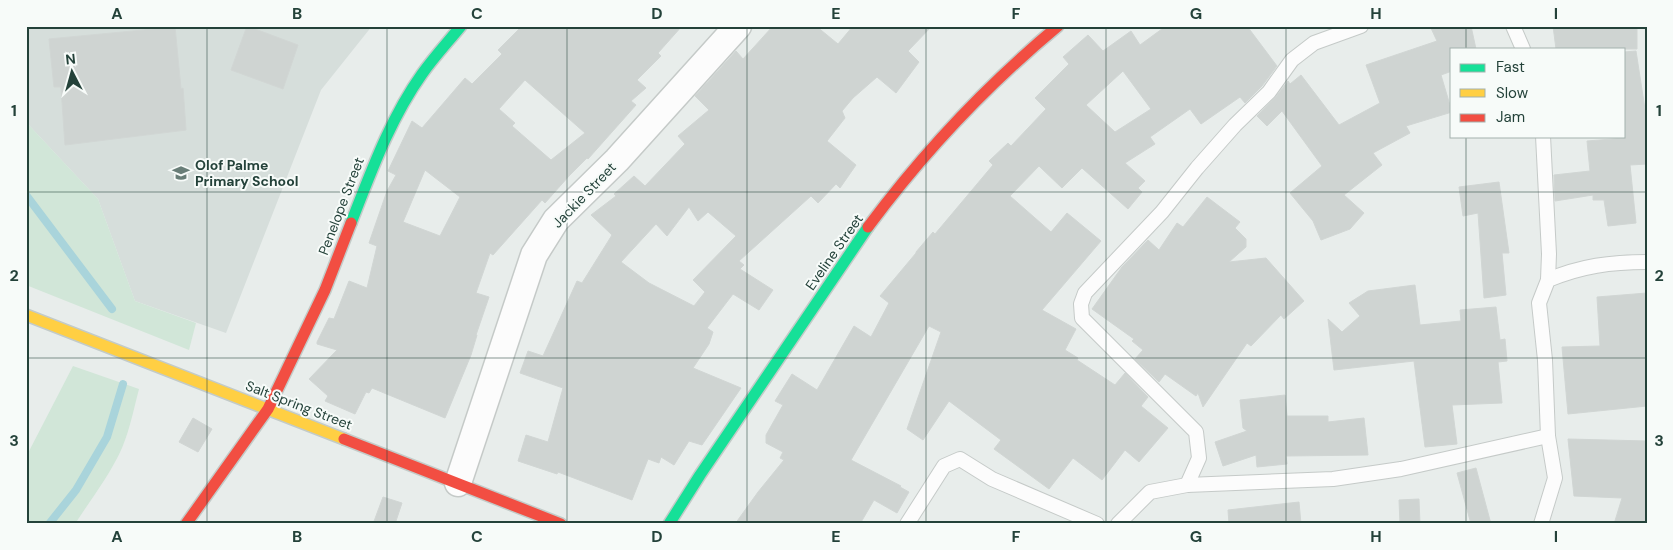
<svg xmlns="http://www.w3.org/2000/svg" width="1673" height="550" font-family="'DM Sans',sans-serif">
<rect width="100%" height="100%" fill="#e8edeb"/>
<polygon fill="#d6dedb" points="26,26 372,26 321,90 226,333 135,301 98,199 26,122"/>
<g fill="#d1e6d8">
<polygon points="26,122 98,199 135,301 196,323 189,350 26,285"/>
<path d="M73,366L139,389C134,408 130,429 122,448C110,475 91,499 75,524H26V457Z"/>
</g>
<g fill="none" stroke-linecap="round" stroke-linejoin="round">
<g stroke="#a9d4db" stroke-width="8">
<polyline points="26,195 112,309"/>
<polyline points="49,524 76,490 107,437 123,384"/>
</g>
</g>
<g fill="#cfd4d2" stroke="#d1d6d4" fill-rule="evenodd">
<polygon points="247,26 298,45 283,89 231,70"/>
<path d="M522,26H682L658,53L661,56L637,80L646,88L631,101L636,105L588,159L587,158L569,176L545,203L542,200L493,255L490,253L476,293L489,297L476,335H477L471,355L445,418L372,388L369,393L366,392L355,414L325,401L328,396L309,379L337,350L317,344V342L329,318L334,319L349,281L367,288L377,246L369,243L387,191L396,175L388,171L412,121L422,128L465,78L472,84L502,54L498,50ZM525,80L585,133L551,160L512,126L515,123L499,109ZM425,170L460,197L440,236L403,222Z"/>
<path d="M773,26H816L838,44L853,26H932L908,51L919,62L896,93L877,77L853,98L842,111L845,118L827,141L856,165L840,188L836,184L818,203L811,196L739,261L744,265L740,269L773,290L759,310L733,294L707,328L713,332L709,344L693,368L741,388L702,445L689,441L674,465L661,457L659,463L648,459L632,500L558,472L557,474L518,461L526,435L548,442L563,388L520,373L528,351L543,356L577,281L582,283L612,235L591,215L616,196L614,194L634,176L645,186L685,144L678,136L709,110L695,96L736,51L743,59ZM689,207L698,221L708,212L736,236L693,280L705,292L694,306L649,283L621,262L656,224L667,236Z"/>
<path d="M1166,26H1247L1277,66L1262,86L1245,103L1240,97L1201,124L1190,109L1150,137L1155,144L1125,163L1145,181L1138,188L1142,192L1128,209L1082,168L1062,188L1039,166L1010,196L1051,232L1067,213L1101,241L1042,310L1076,329L1065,350L1078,358L1077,360L1115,385L1125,373L1148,397L1141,406L1168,428L1139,462L1125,450L1102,480L1073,458L1049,489L994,449L1001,440L949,401L923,440L907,429L941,332L929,326L851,460L901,486L900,487L909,492L897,513L874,500L860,524H735L758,492L784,460L780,458L783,452L766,443V435L783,405L775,401L792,374L817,390L854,326L871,337L889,303L880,296L916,253V252L933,232L935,234L993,165L989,161L1008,143L1011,146L1046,109L1035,98L1069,64L1063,57L1088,35L1103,51L1131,31L1140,45ZM1123,71L1151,109L1115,132L1086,105Z"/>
<polygon points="1430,26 1471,26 1476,49 1452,49 1452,71 1441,75 1452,112 1406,126 1410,133 1373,153 1382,165 1344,195 1364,213 1350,229 1321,240 1313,221 1290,193 1322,166 1282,111 1267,126 1257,116 1275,98 1288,81 1290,84 1301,75 1339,125 1380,103 1366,65 1437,41"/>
<polygon points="1553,26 1637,26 1637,49 1556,49"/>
<polygon points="175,27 181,89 183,88 186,130 65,145 61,87 54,87 49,39"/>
<polygon points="1636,51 1647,122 1647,164 1630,165 1636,223 1608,226 1604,200 1593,200 1593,195 1555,201 1554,175 1590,171 1587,141 1624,138 1624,52"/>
<polygon points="1499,182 1509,253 1502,253 1506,295 1484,298 1478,213 1463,216 1459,187"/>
<polygon points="1207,197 1240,222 1235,228 1246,239 1246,247 1229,262 1266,258 1304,301 1284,319 1281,315 1251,346 1247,343 1203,407 1198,393 1196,396 1165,374 1159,382 1135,359 1143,350 1132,341 1134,339 1092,309 1122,267 1148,240 1159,250 1177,223 1183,227"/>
<polygon points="1415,285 1420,325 1461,321 1460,310 1496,307 1500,340 1505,339 1507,361 1498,362 1502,403 1452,405 1457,444 1425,447 1414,361 1334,370 1328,319 1342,332 1360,316 1349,303 1368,291"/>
<polygon points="1647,293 1647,406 1568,414 1562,347 1600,346 1597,297"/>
<polygon points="1285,395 1287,416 1328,416 1328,422 1364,418 1368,455 1286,456 1287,464 1257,467 1256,455 1223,466 1215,442 1247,431 1243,428 1240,400"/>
<polygon points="193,418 212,429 198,452 179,442"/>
<polygon points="1568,439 1647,441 1647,524 1614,524 1622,498 1574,496"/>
<polygon points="1476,468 1491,524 1471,524 1457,473"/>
<polygon points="383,497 402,503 395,524 373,524"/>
<polygon points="1419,499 1420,524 1400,524 1399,500"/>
<polygon points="1299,502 1301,524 1229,524 1228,510"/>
</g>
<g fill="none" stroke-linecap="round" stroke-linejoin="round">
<g stroke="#c5cac8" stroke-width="16">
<g id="lane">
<polyline points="1513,26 1523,49"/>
<polyline points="1543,136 1549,254 1548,280"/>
<polyline points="1187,485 1199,458 1196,432 1082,318 1081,304 1085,293 1162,212 1197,168 1235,125 1269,92 1292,60 1314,43 1361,26"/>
<polyline points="907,524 944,466 960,459 992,479 1097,524"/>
<polyline points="1118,524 1150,492 1187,485 1333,479 1401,469 1548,436"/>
<path d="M1541,524L1555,478L1548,436L1545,360L1539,303L1548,280C1581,266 1611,262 1647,262"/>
</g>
</g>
<g stroke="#c5cac8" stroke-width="29">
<polyline id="street" points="458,483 534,255 556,220 617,160 738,26"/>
</g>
<g stroke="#c3cbc8" stroke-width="14">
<g id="fast">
<path d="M351,223C371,172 390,119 422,74C434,57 448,42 461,26"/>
<polyline points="669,524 700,475 868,227"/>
</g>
</g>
<g stroke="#c3cbc8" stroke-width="14">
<polyline id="slow" points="26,315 344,439"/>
</g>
<g stroke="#c3cbc8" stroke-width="14">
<g id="jam">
<path d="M868,227C923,153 987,85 1058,26"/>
<polyline points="344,439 561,524"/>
<polyline points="186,524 268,409 325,290 351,223"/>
</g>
</g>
<use href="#lane" stroke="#fcfcfc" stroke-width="14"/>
<use href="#street" stroke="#fcfcfc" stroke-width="26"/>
<use href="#fast" stroke="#16e098" stroke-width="11"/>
<use href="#slow" stroke="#ffcf43" stroke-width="11"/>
<use href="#jam" stroke="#f24e42" stroke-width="11"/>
</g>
<path fill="none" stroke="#24423a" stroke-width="1" stroke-opacity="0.55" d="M207,26V524M387,26V524M567,26V524M747,26V524M926,26V524M1106,26V524M1286,26V524M1466,26V49M1466,136V524M26,192H1647M26,358H1647"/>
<defs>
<g id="school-bare" transform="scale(1.35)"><path d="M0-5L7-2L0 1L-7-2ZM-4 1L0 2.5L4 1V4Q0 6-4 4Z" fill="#697e78" stroke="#f7fbf9" stroke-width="2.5" paint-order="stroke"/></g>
</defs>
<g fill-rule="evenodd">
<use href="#school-bare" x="181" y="173"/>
</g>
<g text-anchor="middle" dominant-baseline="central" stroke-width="4" stroke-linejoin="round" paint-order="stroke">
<g font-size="14" font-weight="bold" fill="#24423a" stroke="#f7fbf9" text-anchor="start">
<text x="195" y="165">Olof Palme<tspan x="195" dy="16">Primary School</tspan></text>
</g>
<g font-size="14" fill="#24423a" stroke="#f7fbf9">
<text transform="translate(584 195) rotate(-46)">Jackie Street</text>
<text transform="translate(341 206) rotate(-69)">Penelope Street</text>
<text transform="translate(834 252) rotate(-55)">Eveline Street</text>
<text transform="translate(299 405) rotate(21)">Salt Spring Street</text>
</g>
</g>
<rect width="1673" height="550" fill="none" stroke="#f7fbf9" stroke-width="55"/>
<rect x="1450" y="48" width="175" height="90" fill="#f7fbf9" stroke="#a3b1ad"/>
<rect x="1460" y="64" width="25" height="8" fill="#16e098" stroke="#a3b1ad"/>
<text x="1496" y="72" font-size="15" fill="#24423a">Fast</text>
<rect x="1460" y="89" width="25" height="8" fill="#ffcf43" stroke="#a3b1ad"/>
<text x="1496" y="98" font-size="15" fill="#24423a">Slow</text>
<rect x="1460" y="114" width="25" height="8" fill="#f24e42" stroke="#a3b1ad"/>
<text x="1496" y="122" font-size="15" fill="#24423a">Jam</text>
<g transform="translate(72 72) rotate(354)" stroke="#f7fbf9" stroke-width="4" paint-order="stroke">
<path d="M0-4L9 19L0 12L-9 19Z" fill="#24423a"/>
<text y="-8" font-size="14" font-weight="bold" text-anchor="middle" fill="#24423a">N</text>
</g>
<rect x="28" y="28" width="1618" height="494" fill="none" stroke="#24423a" stroke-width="2"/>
<g font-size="16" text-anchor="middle" font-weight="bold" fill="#24423a">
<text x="117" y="19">A</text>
<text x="297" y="19">B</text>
<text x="477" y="19">C</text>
<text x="657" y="19">D</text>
<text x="836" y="19">E</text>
<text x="1016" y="19">F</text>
<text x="1196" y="19">G</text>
<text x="1376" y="19">H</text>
<text x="1556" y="19">I</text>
<text x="14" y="116">1</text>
<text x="1659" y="116">1</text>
<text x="14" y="281">2</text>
<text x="1659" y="281">2</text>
<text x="14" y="446">3</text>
<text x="1659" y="446">3</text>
<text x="117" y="542">A</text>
<text x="297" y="542">B</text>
<text x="477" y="542">C</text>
<text x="657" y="542">D</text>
<text x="836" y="542">E</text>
<text x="1016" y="542">F</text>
<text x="1196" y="542">G</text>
<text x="1376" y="542">H</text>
<text x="1556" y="542">I</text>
</g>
</svg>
